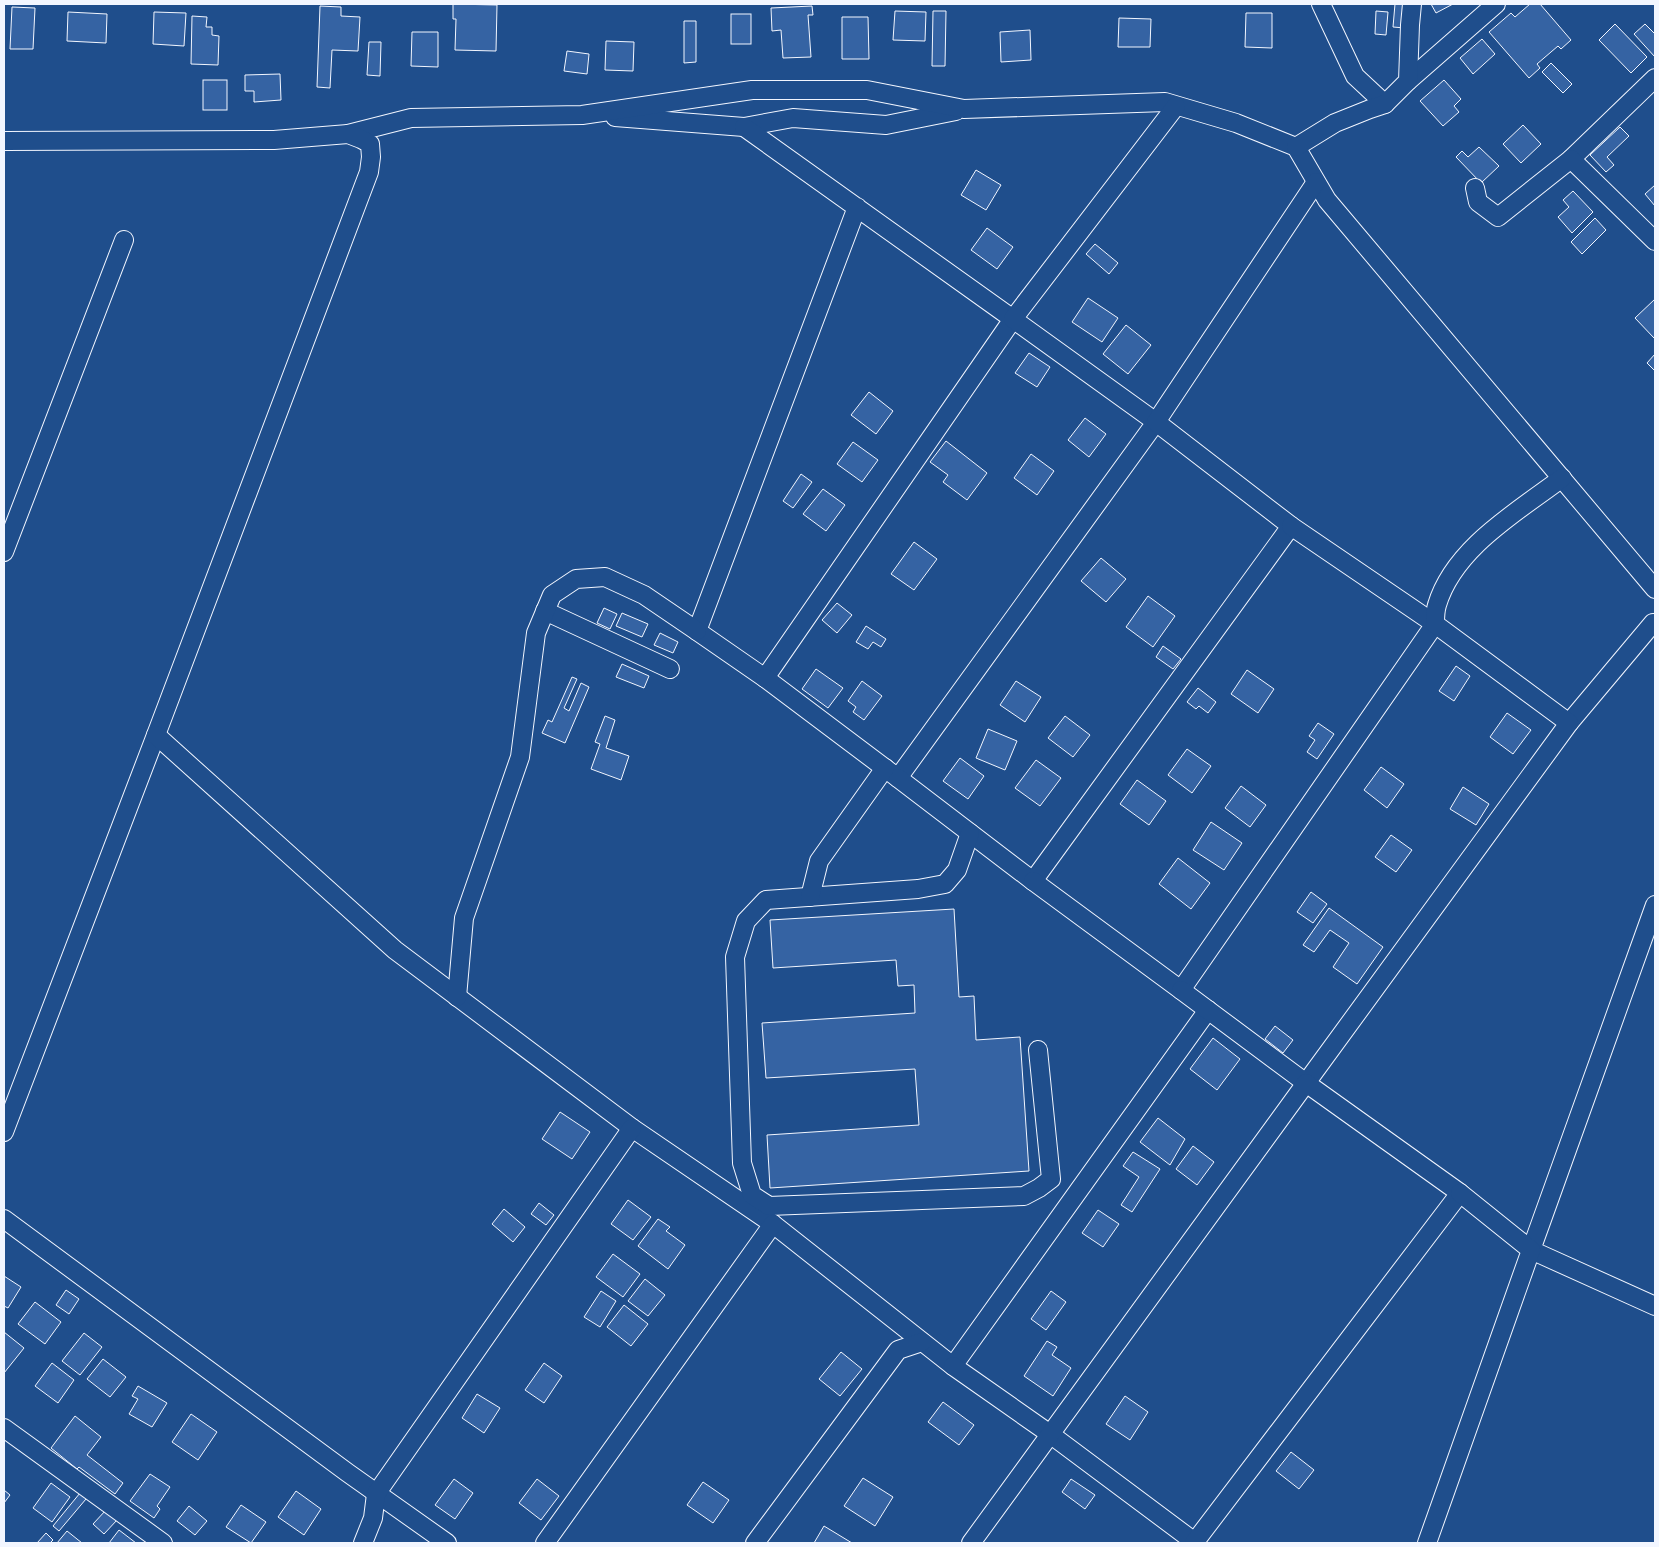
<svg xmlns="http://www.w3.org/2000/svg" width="1659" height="1547" font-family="'Roboto Condensed',sans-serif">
<rect width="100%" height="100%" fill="#1f4e8c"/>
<g fill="#3563a3" stroke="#f2f6ff">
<polygon points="453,4 497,5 496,51 455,50 456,19 453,19"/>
<polygon points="1395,4 1406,4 1405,28 1393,27"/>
<polygon points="1431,4 1453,4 1436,13"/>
<polygon points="1530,4 1540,4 1571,40 1561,49 1558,46 1537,64 1540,68 1529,78 1489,32 1511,13 1515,17"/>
<polygon points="320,6 341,7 341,16 360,17 358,51 332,50 330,88 317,87"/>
<polygon points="812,6 813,15 808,15 811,57 783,58 781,30 772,31 771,8"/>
<polygon points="12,7 35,8 33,49 10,49"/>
<polygon points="895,11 926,12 925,41 893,40"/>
<polygon points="933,11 946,11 945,66 932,66"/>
<polygon points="1376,11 1388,12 1386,35 1375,34"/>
<polygon points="68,12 107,14 106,43 67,41"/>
<polygon points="154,12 186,13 184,46 153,44"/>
<polygon points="1246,13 1272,13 1272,48 1245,47"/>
<rect x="731" y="14" width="20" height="30"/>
<polygon points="192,16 207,17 206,27 212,27 212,35 219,36 218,65 191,64"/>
<polygon points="842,17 868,17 869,59 842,59"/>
<polygon points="1119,18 1151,19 1150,47 1118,47"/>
<polygon points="684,21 696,21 696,62 684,63"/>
<polygon points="1615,24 1647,57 1631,73 1599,40"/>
<polygon points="1645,24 1655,34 1655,57 1634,34"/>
<polygon points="1030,30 1031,60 1001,62 1000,32"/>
<polygon points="412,32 438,32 438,67 411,66"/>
<polygon points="1482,39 1495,54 1473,74 1460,58"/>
<polygon points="606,41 634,42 633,71 605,70"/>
<polygon points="369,42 381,42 380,76 367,75"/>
<polygon points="567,51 589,54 587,74 564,71"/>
<polygon points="1551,63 1572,84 1563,93 1542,72"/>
<polygon points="280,74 281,100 254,102 254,91 245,91 245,75"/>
<rect x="203" y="80" width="24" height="30"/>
<polygon points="1444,80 1461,99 1454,106 1459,112 1443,126 1420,101"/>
<polygon points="1523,125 1541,144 1521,163 1503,144"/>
<polygon points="1620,127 1629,136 1607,157 1614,165 1606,172 1590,155"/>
<polygon points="1479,147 1499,166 1481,183 1456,157 1462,151 1468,157"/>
<polygon points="976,170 1001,185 986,210 961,195"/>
<polygon points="1655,185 1655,206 1645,194"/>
<polygon points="1573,191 1593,212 1572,233 1558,217 1569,207 1563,200"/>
<polygon points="1595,218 1606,230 1582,254 1571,242"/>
<polygon points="987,228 1013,247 997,269 971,250"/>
<polygon points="1095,244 1118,263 1109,274 1086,254"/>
<polygon points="1088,298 1118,318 1102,342 1072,322"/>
<polygon points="1655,299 1655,337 1654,338 1635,318"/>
<polygon points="1126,325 1151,345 1128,374 1103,354"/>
<polygon points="1029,353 1050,367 1037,387 1015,373"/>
<polygon points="1655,354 1655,371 1647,363"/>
<polygon points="869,392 893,411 876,434 851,415"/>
<polygon points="1085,418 1106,434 1089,457 1068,440"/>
<polygon points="946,441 987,473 967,500 943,482 948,475 930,462"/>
<polygon points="853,442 878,460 862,482 837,464"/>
<polygon points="1031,454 1054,471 1037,495 1014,478"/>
<polygon points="801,474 812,482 793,508 783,501"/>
<polygon points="823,489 845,505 826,531 803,514"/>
<polygon points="914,542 937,559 914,590 891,574"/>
<polygon points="1101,558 1126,579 1106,602 1081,581"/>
<polygon points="1148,596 1175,616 1153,647 1126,627"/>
<polygon points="837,603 852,615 837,633 822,620"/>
<polygon points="604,608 617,614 610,629 597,623"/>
<polygon points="622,613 648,624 642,637 616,626"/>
<polygon points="866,626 886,639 881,647 873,642 868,649 856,642"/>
<polygon points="660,633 678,642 673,653 654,645"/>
<polygon points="1163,646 1181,659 1173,669 1156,657"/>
<polygon points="622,664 649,676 644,688 616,677"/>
<polygon points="1456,666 1470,676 1454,701 1439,691"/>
<polygon points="816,669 843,688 828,708 802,689"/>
<polygon points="1247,670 1274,689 1258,713 1231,694"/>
<polygon points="572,677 577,679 564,708 569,711 581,683 589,687 565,743 542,733 548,720 552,722"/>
<polygon points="862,681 882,696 864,720 853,712 856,707 848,701"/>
<polygon points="1016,681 1041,697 1025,722 1000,705"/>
<polygon points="1198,688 1216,702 1208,713 1199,706 1196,709 1187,702"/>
<polygon points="1507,713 1531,730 1513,754 1490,737"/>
<polygon points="605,716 615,720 606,748 629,756 621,780 591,769 600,744 595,742"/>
<polygon points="1065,716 1090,735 1073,757 1048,738"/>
<polygon points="1318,723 1334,734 1317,759 1307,752 1315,740 1309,736"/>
<polygon points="988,729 1017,741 1005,770 976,758"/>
<polygon points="1187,749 1211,766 1192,793 1168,775"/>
<polygon points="960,758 984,776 968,799 943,781"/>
<polygon points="1036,760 1061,778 1040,806 1015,788"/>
<polygon points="1381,767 1404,784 1387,808 1364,790"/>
<polygon points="1137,780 1166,801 1149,825 1120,804"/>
<polygon points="1241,786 1266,805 1250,827 1225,808"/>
<polygon points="1463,787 1489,804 1476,825 1450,809"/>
<polygon points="1211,822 1242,843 1224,870 1193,850"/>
<polygon points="1391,835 1412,850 1396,872 1375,857"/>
<polygon points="1178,858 1210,883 1191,909 1159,884"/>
<polygon points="1311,892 1327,904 1313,923 1297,912"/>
<polygon points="1329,908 1383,947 1357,984 1333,967 1349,943 1330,930 1314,952 1303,945"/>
<polygon points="954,909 959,997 974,996 976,1040 1020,1037 1029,1171 770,1188 767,1135 919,1125 915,1069 766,1078 762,1023 915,1013 914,985 898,986 896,960 773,968 770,920"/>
<polygon points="1275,1026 1293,1040 1283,1053 1265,1039"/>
<polygon points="1213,1038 1240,1059 1217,1090 1190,1069"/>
<polygon points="560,1112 590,1132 572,1159 542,1139"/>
<polygon points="1158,1118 1185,1139 1170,1165 1140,1142"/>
<polygon points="1193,1146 1214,1162 1197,1185 1176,1169"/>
<polygon points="1133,1152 1160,1169 1132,1212 1121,1205 1139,1177 1123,1166"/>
<polygon points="628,1200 651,1217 633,1240 611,1224"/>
<polygon points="539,1203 554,1215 546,1225 531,1214"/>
<polygon points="504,1209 525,1227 513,1242 492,1224"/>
<polygon points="1098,1210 1119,1224 1103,1247 1082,1233"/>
<polygon points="658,1219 670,1227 666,1231 685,1245 668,1269 638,1246"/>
<polygon points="613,1254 640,1274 623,1297 596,1277"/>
<polygon points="4,1276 21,1287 8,1308 4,1306"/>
<polygon points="645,1279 665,1295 648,1316 628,1301"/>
<polygon points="66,1290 79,1299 69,1314 56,1305"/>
<polygon points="601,1291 616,1301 600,1327 584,1317"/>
<polygon points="1051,1291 1066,1302 1046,1330 1031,1319"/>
<polygon points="35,1302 61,1322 45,1344 18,1324"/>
<polygon points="624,1305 648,1324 631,1346 607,1327"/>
<polygon points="4,1332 24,1348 4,1373"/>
<polygon points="84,1333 102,1347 80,1375 62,1361"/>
<polygon points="1047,1341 1057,1347 1052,1355 1071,1368 1053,1396 1024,1376"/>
<polygon points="841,1352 862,1369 840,1396 819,1379"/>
<polygon points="103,1359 126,1377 110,1397 87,1379"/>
<polygon points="52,1363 74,1380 58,1403 35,1386"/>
<polygon points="544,1363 562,1376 544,1403 525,1390"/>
<polygon points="138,1386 167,1403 152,1427 129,1414 138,1399 132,1396"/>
<polygon points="477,1394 500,1408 484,1433 462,1418"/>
<polygon points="1125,1396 1148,1412 1130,1440 1106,1424"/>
<polygon points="943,1402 974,1425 959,1445 928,1422"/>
<polygon points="191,1414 217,1432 198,1460 172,1442"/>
<polygon points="75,1416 101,1437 87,1455 123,1483 115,1494 79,1467 77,1469 51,1448"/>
<polygon points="1291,1452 1314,1470 1299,1489 1276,1471"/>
<polygon points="150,1474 170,1487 157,1506 160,1509 154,1518 130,1501"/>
<polygon points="863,1478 893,1497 875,1526 844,1506"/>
<polygon points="454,1479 473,1493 455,1519 435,1505"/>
<polygon points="537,1479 559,1496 541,1520 519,1503"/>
<polygon points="1071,1479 1095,1495 1085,1509 1062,1492"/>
<polygon points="703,1482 729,1500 713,1523 687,1505"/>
<polygon points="51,1483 70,1497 52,1522 33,1508"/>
<polygon points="4,1490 10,1495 4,1503"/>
<polygon points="296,1491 321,1509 304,1535 278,1517"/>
<polygon points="80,1493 86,1499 59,1531 53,1526"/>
<polygon points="241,1505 266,1522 251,1543 226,1527"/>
<polygon points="189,1506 207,1521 195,1535 177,1521"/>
<polygon points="106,1510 117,1520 104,1534 93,1524"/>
<polygon points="824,1526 852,1543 814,1543"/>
<polygon points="119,1530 136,1543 109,1543"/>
<polygon points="67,1531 82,1543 57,1543"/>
<polygon points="46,1533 53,1540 50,1543 37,1543"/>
</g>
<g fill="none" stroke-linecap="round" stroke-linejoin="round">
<g stroke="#f2f6ff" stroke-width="20">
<g id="minor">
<polyline points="1321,4 1355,76 1385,104"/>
<polyline points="1408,81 1496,4"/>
<polyline points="615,117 744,127 793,118 886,125 956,111"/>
<polyline points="744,127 1013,319 765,678 697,631 857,207"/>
<polyline points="348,134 411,118 582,115 752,90 867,90 964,109 1165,102 1236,123 1296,147 1327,200 1655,589"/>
<polyline points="4,141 274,140 348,134 361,139 370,144 371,157 369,172 156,735 4,1132"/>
<polyline points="1296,147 1335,123 1370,109 1385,104 1408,81 1410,25 1412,4"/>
<polyline points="1571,159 1655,78"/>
<polyline points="1475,188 1478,202 1498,217 1571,159 1655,241"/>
<polyline points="4,552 124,240"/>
<polyline points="545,611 670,669"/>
<polyline points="765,678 898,778 1156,422 1013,319 1176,106"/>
<polyline points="1569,723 1653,623 1655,623"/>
<polyline points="156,735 395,950 632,1128 773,1224 953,1366 1208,1010"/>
<polyline points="898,778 1033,881 1291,526 1156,422 1316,182"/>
<polyline points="970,833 957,870 945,884 918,889 766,900 746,921 735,957 742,1163 752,1195 769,1206 1024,1196 1039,1188 1051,1179 1038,1050"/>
<polyline points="1033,881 1181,990 1435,624 1291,526"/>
<polyline points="810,897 819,861 885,768"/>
<polyline points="1655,905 1531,1250 1655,1306"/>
<path d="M1181,990L1306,1083L1569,723L1435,624C1435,618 1435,611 1437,605C1454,548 1517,512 1562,478"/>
<polyline points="457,997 464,918 520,757 536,633 552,595 576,579 605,577 644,595 697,631"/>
<polyline points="4,1219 348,1473 447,1543"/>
<polyline points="953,1366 1050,1434 1196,1543"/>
<polyline points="4,1428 163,1543"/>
<polyline points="363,1543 373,1518 376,1494 632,1128"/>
<polyline points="545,1543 773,1224"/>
<polyline points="755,1543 898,1350 922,1342"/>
<polyline points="971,1543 1306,1083 1460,1193 1194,1543"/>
<polyline points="1427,1543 1531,1250 1460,1193"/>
</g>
</g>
<use href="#minor" stroke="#1f4e8c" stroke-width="18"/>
</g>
<rect width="1659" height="1547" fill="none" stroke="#f2f6ff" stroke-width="10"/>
</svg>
